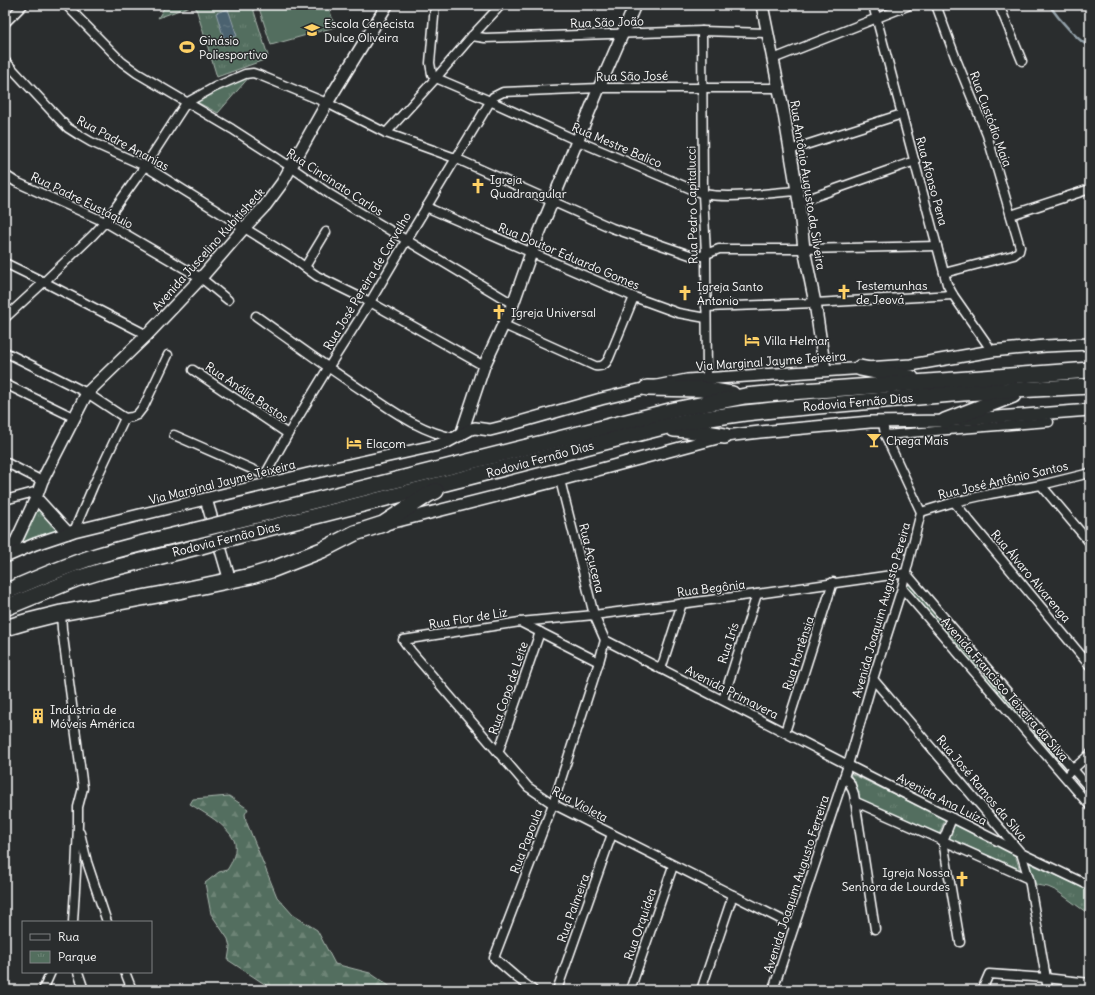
<svg xmlns="http://www.w3.org/2000/svg" width="1095" height="995" font-family="Delius,sans-serif">
<defs>
<pattern id="forest-firs" width="22" height="20" patternUnits="userSpaceOnUse"><rect width="22" height="20" fill="#536e5e"/><path d="M5 1l3.5 6h-7zM16 11l3.5 6h-7z" fill="#6d8476"/></pattern>
<pattern id="park-tufts" width="24" height="20" patternUnits="userSpaceOnUse"><rect width="24" height="20" fill="#536e5e"/><path d="M3 7l-1-3M5 7V3M7 7l1-3M15 17l-1-3M17 17v-4M19 17l1-3" fill="none" stroke="#6d8476"/></pattern>
<pattern id="water-ripples" width="26" height="14" patternUnits="userSpaceOnUse"><rect width="26" height="14" fill="#4b626f"/><path d="M2 4q2-2 4 0t4 0M15 11q2-2 4 0t4 0" fill="none" stroke="#667a85"/></pattern>
</defs>
<rect width="100%" height="100%" fill="#2a2d2e"/>
<filter id="ink" filterUnits="userSpaceOnUse"><feTurbulence type="fractalNoise" baseFrequency=".025" numOctaves="2"/><feDisplacementMap in="SourceGraphic" scale="8" xChannelSelector="R" yChannelSelector="G"/><feConvolveMatrix kernelMatrix="1 2 1 2 8 2 1 2 1" color-interpolation-filters="sRGB"/></filter>
<g filter="url(#ink)">
<path fill="url(#forest-firs)" stroke="#a9b6ae" d="M229,796L248,809L245,814L246,821L277,897L293,915L317,930L335,964L370,973L395,990H267L266,985L228,960L230,947L228,939L211,914L205,883L219,872L227,870C232,863 238,849 234,840C226,824 204,813 190,804L193,799Z"/>
<g fill="url(#park-tufts)" stroke="#a9b6ae">
<polygon points="166,5 193,5 158,18"/>
<polygon points="195,5 252,5 268,56 264,60 217,77"/>
<polygon points="250,76 218,113 195,101"/>
<polygon points="37,504 61,529 21,543"/>
<polygon points="909,582 982,666 978,670 907,588"/>
<polygon points="987,673 1028,720 1024,724 983,676"/>
<polygon points="1034,727 1069,768 1065,771 1031,731"/>
<polygon points="850,773 945,819 939,835 859,799"/>
<polygon points="955,824 1015,854 1020,871 948,839"/>
<polygon points="1029,863 1090,891 1090,915 1057,891 1048,887 1036,885"/>
</g>
<polygon fill="#536e5e" stroke="#a9b6ae" points="258,5 328,5 335,27 271,45"/>
<polygon fill="url(#water-ripples)" stroke="#93a1a9" points="228,9 237,36 224,39 216,13"/>
<g fill="none" stroke-linecap="round" stroke-linejoin="round">
<path stroke="#93a1a9" stroke-width="2.5" d="M1049,5C1061,22 1074,36 1090,48"/>
<g stroke="#fff" stroke-width="11">
<g id="street">
<polyline points="66,5 122,62 137,73 232,129 291,167 331,195 513,304"/>
<path d="M435,5L430,63L432,74L436,78L490,101L578,141L703,194C732,199 767,193 797,191"/>
<polyline points="873,5 947,284 953,295 992,351"/>
<polyline points="936,5 956,59 987,135 1020,247 1019,251 1014,255 944,273"/>
<polyline points="999,5 1022,61"/>
<polyline points="5,23 23,5"/>
<polyline points="702,31 703,194 706,254 707,378"/>
<polyline points="472,36 485,38 702,31 767,33"/>
<polyline points="773,59 910,5"/>
<polyline points="5,61 59,119 68,128 79,135 91,142 145,166 270,244 291,257 317,276 370,302 484,366"/>
<polyline points="386,133 436,78 472,36 501,5"/>
<polyline points="790,150 902,114"/>
<polyline points="5,175 16,182 105,222 201,278 228,300"/>
<polyline points="799,202 915,161"/>
<polyline points="426,207 634,297 678,313 706,318"/>
<polyline points="1011,215 1090,189"/>
<polyline points="5,263 44,282 147,335"/>
<polyline points="305,267 326,232"/>
<polyline points="706,307 815,303 953,295"/>
<path d="M256,316C291,341 327,367 363,391C392,410 420,432 455,438"/>
<polyline points="5,318 44,282 93,235 105,222 145,166 186,103 215,87 245,74 253,73 259,75 327,103 386,133 455,158 612,228 690,255 697,256 701,256 719,249 804,249 937,246"/>
<path d="M504,325L595,366C603,367 606,364 609,358L634,297"/>
<polyline points="5,352 87,393 125,418 132,417 137,415 144,406 168,355"/>
<polyline points="193,370 288,434"/>
<polyline points="5,384 75,418"/>
<polyline points="174,435 265,475 288,434 328,368 370,302 406,241 493,97 503,92 599,88 778,88"/>
<polyline points="885,435 1049,422"/>
<polyline points="5,462 42,481"/>
<polyline points="560,480 594,615 605,640"/>
<polyline points="1041,485 1090,543"/>
<polyline points="5,500 38,491"/>
<polyline points="954,502 1090,666"/>
<polyline points="921,512 954,502 990,494 1041,485 1090,473"/>
<polyline points="74,531 94,484 125,418"/>
<polyline points="902,588 1090,806"/>
<polyline points="61,613 62,629 83,788 78,807 78,825 76,872 73,922"/>
<polyline points="520,622 599,662"/>
<polyline points="605,640 848,765 1021,853 1090,886"/>
<polyline points="661,669 682,603"/>
<polyline points="873,679 1021,853 1029,879 1048,990"/>
<polyline points="723,700 757,594"/>
<polyline points="785,732 833,582"/>
<polyline points="498,753 540,632"/>
<polyline points="1070,772 1090,754"/>
<polyline points="844,777 850,783 854,794 875,929"/>
<polyline points="856,802 1029,879"/>
<polyline points="952,818 943,841 960,942"/>
<polyline points="80,833 87,862 107,922"/>
<polyline points="794,926 553,804 528,787 411,651 403,640 520,622 594,615 757,594 906,573 1090,789"/>
<polyline points="78,972 84,990"/>
<polyline points="125,972 132,990"/>
<polyline points="43,990 51,972"/>
<polyline points="533,990 516,977 494,958 553,804 599,662 605,640"/>
<polyline points="557,990 612,834"/>
<polyline points="630,990 673,866"/>
<polyline points="701,990 733,895"/>
<polyline points="773,990 848,765 873,679 902,588 921,512 885,435 883,422"/>
<polyline points="982,990 989,974 1046,978 1090,983"/>
</g>
</g>
<g stroke="#fff" stroke-width="14">
<g id="secondary">
<polyline points="762,5 784,114 799,202 804,249 815,303 825,370"/>
<polyline points="461,435 484,366 513,304 531,253 599,88 635,5"/>
<polyline points="36,498 68,533"/>
<polyline points="206,499 230,581"/>
<polyline points="390,523 560,480 725,436 760,432 870,422 945,421 1090,410"/>
<polyline points="10,554 36,498 42,481 87,393 147,335 201,278 244,228 265,206 282,183 327,103 387,5"/>
<polyline points="5,557 35,544 74,531 308,474 438,445 447,442 471,429 475,428 490,430 502,427 601,399 647,388 687,380 911,365 992,351 1045,346 1090,344"/>
</g>
</g>
<g stroke="#fff" stroke-width="18">
<g id="highway">
<polyline points="860,368 911,378"/>
<polyline points="647,388 701,389 732,394"/>
<polyline points="945,421 1013,395"/>
<polyline points="674,429 688,430 725,436"/>
<polyline points="229,522 674,410 745,396 790,392 1090,370"/>
<polyline points="237,536 465,478 659,428 696,420 745,413 773,410 963,393 1090,386"/>
<path d="M5,592C35,579 65,566 96,556C129,546 163,538 197,530"/>
<polyline points="5,608 76,579 102,571 201,546"/>
<polyline points="5,628 29,621 61,613 179,591 251,576 271,570 322,550 355,533 383,524 429,494 436,491"/>
</g>
</g>
<use href="#street" stroke="#2a2d2e" stroke-width="8"/>
<use href="#secondary" stroke="#2a2d2e" stroke-width="11"/>
<use href="#highway" stroke="#2a2d2e" stroke-width="15"/>
<g stroke="#fff" stroke-width="18" stroke-linecap="butt">
<g id="highway-bridge">
<polyline points="197,530 229,522"/>
<polyline points="201,546 237,536"/>
</g>
</g>
<use href="#highway-bridge" stroke="#2a2d2e" stroke-width="15"/>
</g>
</g>
<defs>
<g id="school-bare" transform="scale(1.2)"><path d="M0-5L7-2L0 1L-7-2ZM-4 1L0 2.5L4 1V4Q0 6-4 4Z" fill="#ffd166" stroke="#2a2d2e" stroke-width="2.5" paint-order="stroke"/></g>
<g id="stadium-bare" transform="scale(1.2)"><path d="M0-5a6.5 5 0 1 0 0 10a6.5 5 0 1 0 0-10ZM-3.5-1.8h7v3.6h-7Z" fill="#ffd166" stroke="#2a2d2e" stroke-width="2.5" paint-order="stroke"/></g>
<g id="church-bare" transform="scale(1.2)"><path d="M-1.2-6h2.4v3.5h3.3v2.4h-3.3V6h-2.4V-.1h-3.3v-2.4h3.3Z" fill="#ffd166" stroke="#2a2d2e" stroke-width="2.5" paint-order="stroke"/></g>
<g id="hotel-bare" transform="scale(1.2)"><path d="M-6-4.5h1.5V1H6V5H4.5V3h-9V5H-6ZM-4 0a1.8 1.8 0 1 1 3.6 0ZM.5 0V-2.5h3Q6-2.5 6 0Z" fill="#ffd166" stroke="#2a2d2e" stroke-width="2.5" paint-order="stroke"/></g>
<g id="bar-bare" transform="scale(1.2)"><path d="M-6-5H6L.8 .8V4.5H3.5V6h-7V4.5H-.8V.8Z" fill="#ffd166" stroke="#2a2d2e" stroke-width="2.5" paint-order="stroke"/></g>
<g id="building-bare" transform="scale(1.2)"><path d="M-4-6H4V6H1V3H-1V6H-4ZM-2.5-4.3h1.7v1.8h-1.7ZM.8-4.3h1.7v1.8H.8ZM-2.5-1h1.7V.8h-1.7ZM.8-1h1.7V.8H.8Z" fill="#ffd166" stroke="#2a2d2e" stroke-width="2.5" paint-order="stroke"/></g>
</defs>
<g fill-rule="evenodd">
<use href="#school-bare" x="312" y="30"/>
<use href="#stadium-bare" x="187" y="47"/>
<use href="#church-bare" x="478" y="186"/>
<use href="#church-bare" x="844" y="292"/>
<use href="#church-bare" x="685" y="293"/>
<use href="#church-bare" x="499" y="312"/>
<use href="#hotel-bare" x="752" y="340"/>
<use href="#bar-bare" x="874" y="440"/>
<use href="#hotel-bare" x="354" y="443"/>
<use href="#building-bare" x="38" y="716"/>
<use href="#church-bare" x="962" y="879"/>
</g>
<g text-anchor="middle" dominant-baseline="central" stroke-width="3" stroke-linejoin="round" paint-order="stroke">
<g font-size="12" fill="#fff" stroke="#2a2d2e">
<text transform="translate(607 22) rotate(-2)">Rua São João</text>
<text transform="translate(632 76) rotate(-1)">Rua São José</text>
<text transform="translate(991 119) rotate(70)">Rua Custódio Maia</text>
<text transform="translate(123 143) rotate(28)">Rua Padre Ananias</text>
<text transform="translate(617 145) rotate(23)">Rua Mestre Balico</text>
<text transform="translate(932 181) rotate(75)">Rua Afonso Pena</text>
<text transform="translate(335 182) rotate(33)">Rua Cincinato Carlos</text>
<text transform="translate(808 185) rotate(81)">Rua Antônio Augusto da Silveira</text>
<text transform="translate(82 200) rotate(26)">Rua Padre Eustáquio</text>
<text transform="translate(692 205) rotate(-91)">Rua Pedro Capitalucci</text>
<text transform="translate(208 249) rotate(-48)">Avenida Juscelino Kubitisheck</text>
<text transform="translate(569 256) rotate(23)">Rua Doutor Eduardo Gomes</text>
<text transform="translate(367 281) rotate(-59)">Rua José Pereira de Carvalho</text>
<text transform="translate(771 361) rotate(-4)">Via Marginal Jayme Teixeira</text>
<text transform="translate(247 392) rotate(34)">Rua Anália Bastos</text>
<text transform="translate(858 402) rotate(-5)">Rodovia Fernão Dias</text>
<text transform="translate(540 459) rotate(-15)">Rodovia Fernão Dias</text>
<text transform="translate(1003 480) rotate(-13)">Rua José Antônio Santos</text>
<text transform="translate(222 482) rotate(-14)">Via Marginal Jayme Teixeira</text>
<text transform="translate(226 539) rotate(-14)">Rodovia Fernão Dias</text>
<text transform="translate(592 558) rotate(76)">Rua Açucena</text>
<text transform="translate(1031 576) rotate(50)">Rua Álvaro Alvarenga</text>
<text transform="translate(711 588) rotate(-7)">Rua Begônia</text>
<text transform="translate(881 610) rotate(-74)">Avenida Joaquim Augusto Pereira</text>
<text transform="translate(468 618) rotate(-9)">Rua Flor de Liz</text>
<text transform="translate(728 643) rotate(-72)">Rua Irís</text>
<text transform="translate(798 653) rotate(-72)">Rua Hortênsia</text>
<text transform="translate(508 688) rotate(-71)">Rua Copo de Leite</text>
<text transform="translate(1005 689) rotate(49)">Avenida Francisco Teixeira da Silva</text>
<text transform="translate(732 692) rotate(27)">Avenida Primavera</text>
<text transform="translate(982 788) rotate(50)">Rua José Ramos da Silva</text>
<text transform="translate(942 799) rotate(27)">Avenida Ana Luíza</text>
<text transform="translate(580 804) rotate(28)">Rua Violeta</text>
<text transform="translate(526 841) rotate(-69)">Rua Papoula</text>
<text transform="translate(796 884) rotate(-72)">Avenida Joaquim Augusto Ferreira</text>
<text transform="translate(573 908) rotate(-70)">Rua Palmeira</text>
<text transform="translate(640 924) rotate(-71)">Rua Orquídea</text>
</g>
<g font-size="12" fill="#fff" stroke="#2a2d2e" text-anchor="start">
<text x="324" y="23">Escola Cenecista<tspan x="324" dy="14">Dulce Oliveira</tspan></text>
<text x="199" y="40">Ginásio<tspan x="199" dy="14">Poliesportivo</tspan></text>
<text x="490" y="179">Igreja<tspan x="490" dy="14">Quadrangular</tspan></text>
<text x="856" y="285">Testemunhas<tspan x="856" dy="14">de Jeová</tspan></text>
<text x="697" y="286">Igreja Santo<tspan x="697" dy="14">Antonio</tspan></text>
<text x="511" y="312">Igreja Universal</text>
<text x="764" y="340">Villa Helmar</text>
<text x="886" y="440">Chega Mais</text>
<text x="366" y="443">Elacom</text>
<text x="50" y="709">Indústria de<tspan x="50" dy="14">Móveis América</tspan></text>
<text x="950" y="872" text-anchor="end">Igreja Nossa<tspan x="950" dy="14">Senhora de Lourdes</tspan></text>
</g>
</g>
<rect width="1095" height="995" fill="none" stroke="#2a2d2e" stroke-width="20"/>
<rect x="10" y="10" width="1075" height="975" fill="none" stroke="#fff" stroke-width="1.5" filter="url(#ink)"/>
<rect x="22" y="921" width="130" height="52" fill="#2a2d2e" stroke="#7f8182"/>
<rect x="30" y="934" width="20" height="6" fill="#2a2d2e" stroke="#7f8182"/>
<text x="58" y="941" font-size="12" fill="#ffffff">Rua</text>
<rect x="30" y="951" width="20" height="12" fill="url(#park-tufts)" stroke="#7f8182"/>
<text x="58" y="961" font-size="12" fill="#ffffff">Parque</text>
</svg>
